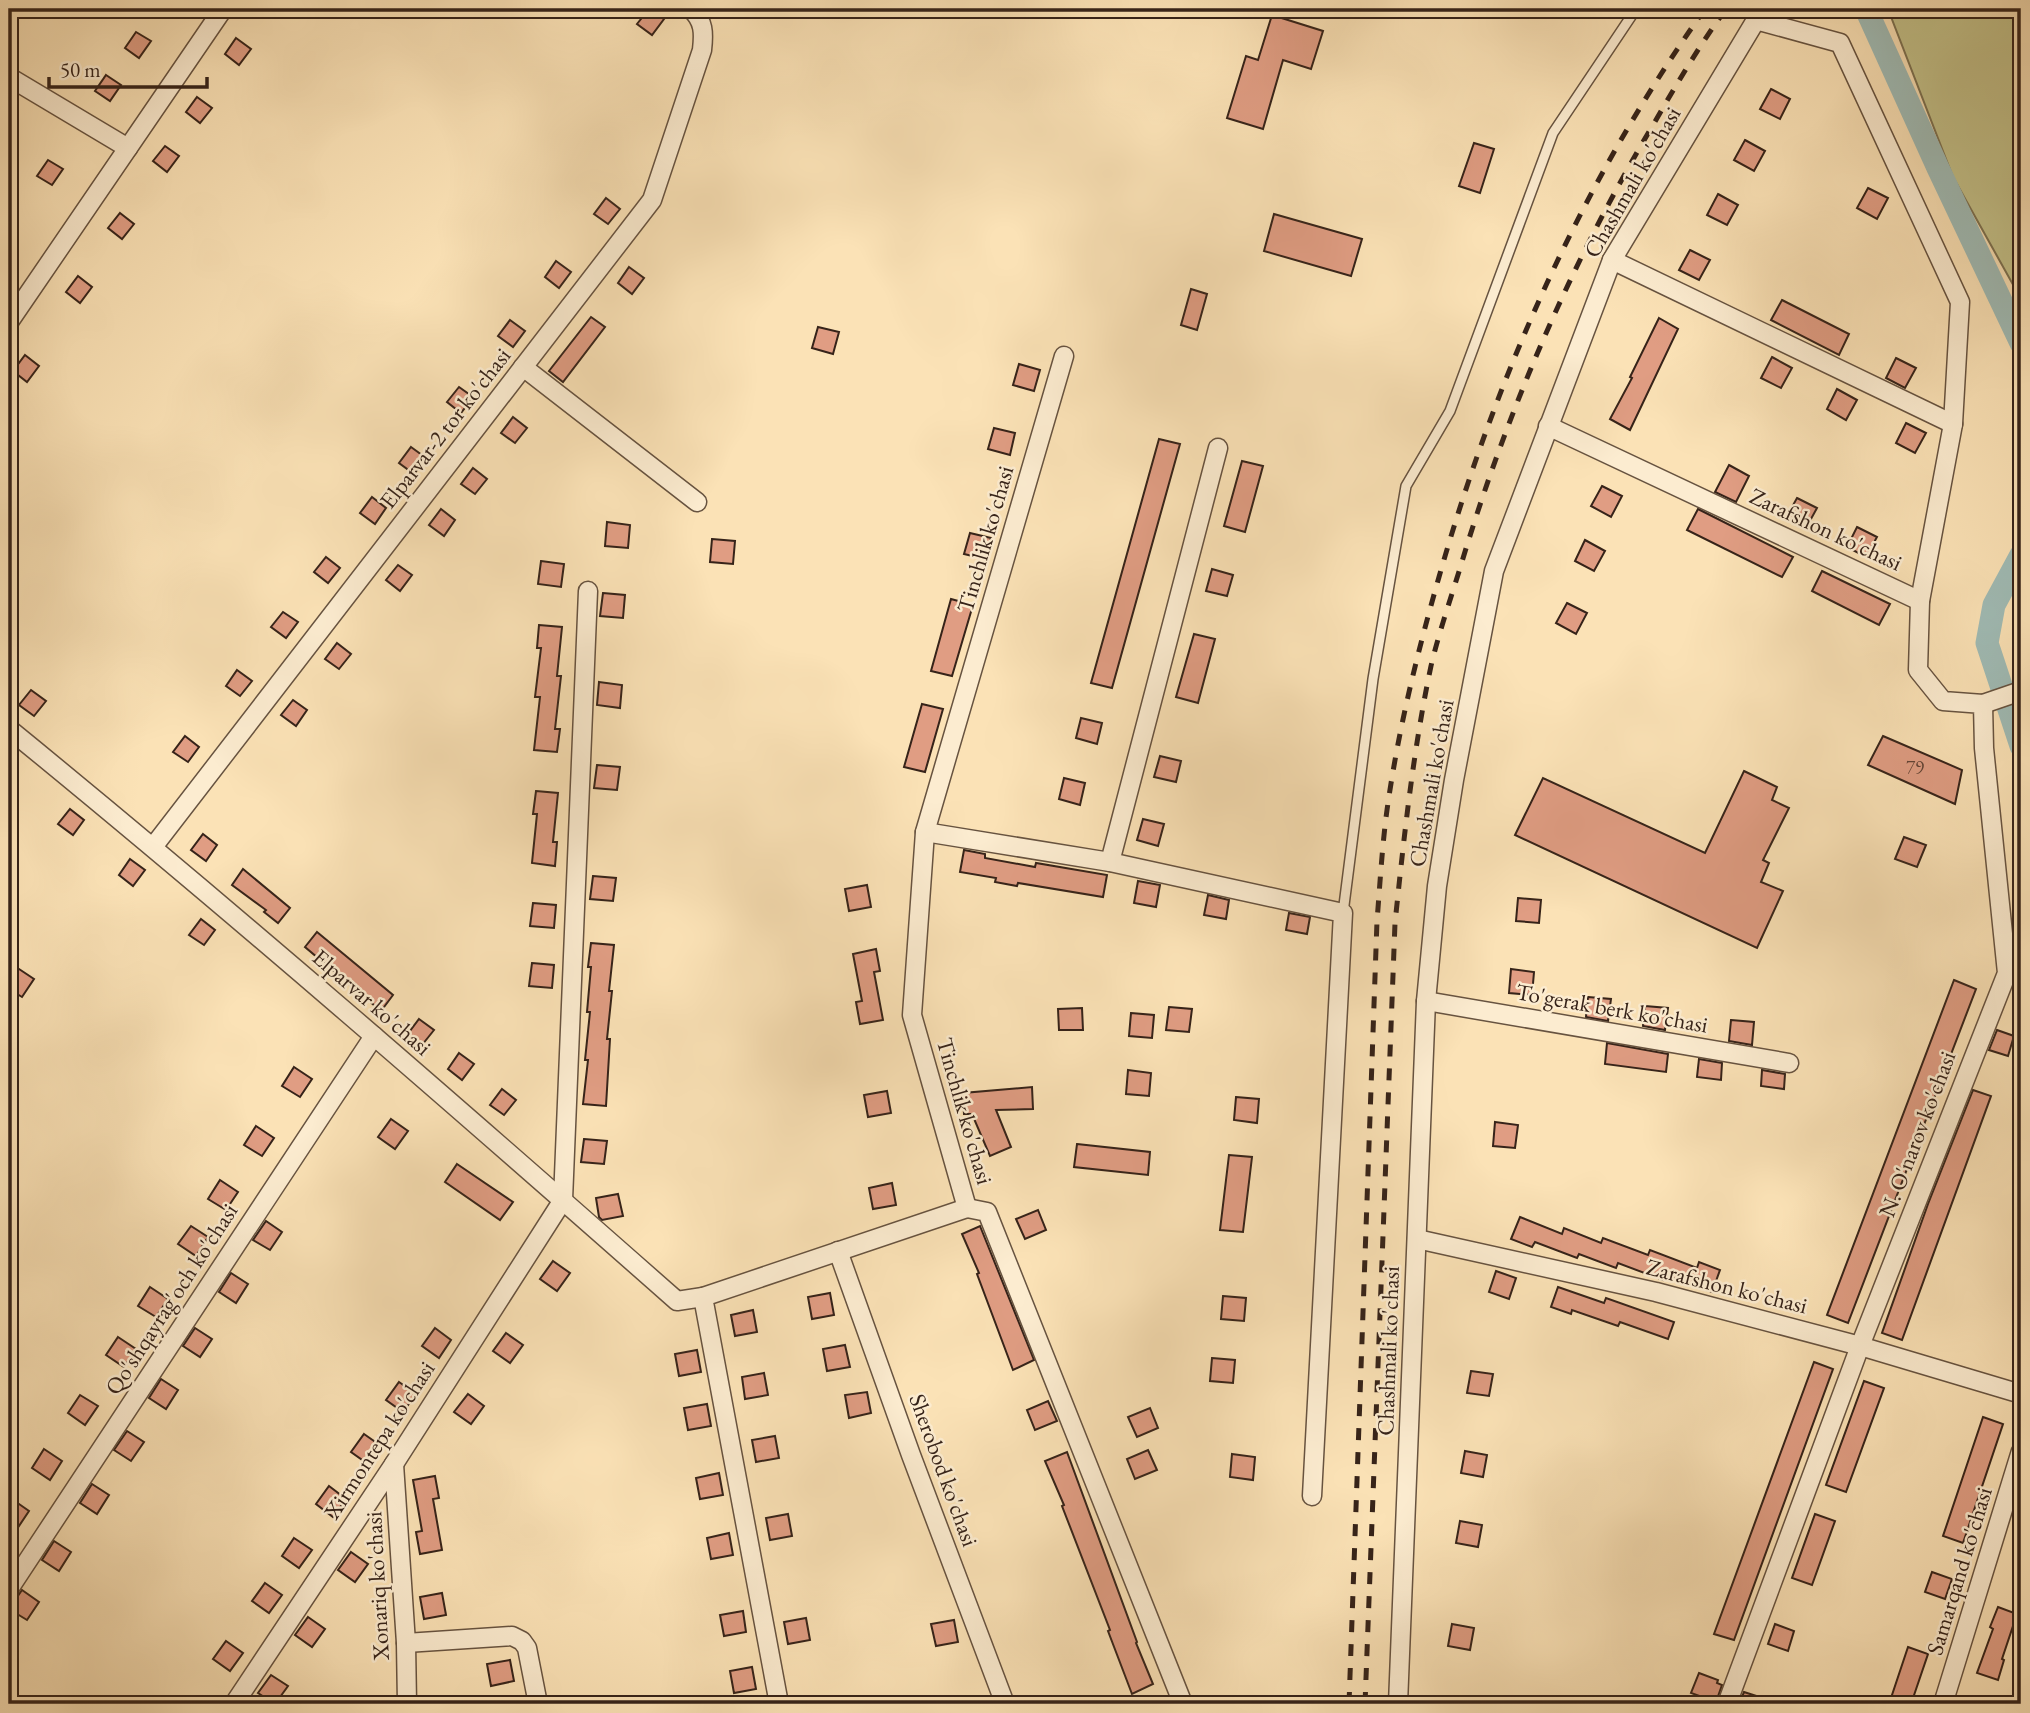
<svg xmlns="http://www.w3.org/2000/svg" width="2030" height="1713" font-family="'EB Garamond',serif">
<rect width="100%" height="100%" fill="#fbe2b6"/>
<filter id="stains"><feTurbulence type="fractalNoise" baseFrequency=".00286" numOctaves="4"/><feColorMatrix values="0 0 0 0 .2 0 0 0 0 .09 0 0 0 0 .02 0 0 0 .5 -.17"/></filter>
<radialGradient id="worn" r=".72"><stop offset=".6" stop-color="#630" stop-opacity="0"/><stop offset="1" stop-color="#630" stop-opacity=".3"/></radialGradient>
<polygon fill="#c4c28a" stroke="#7d7252" stroke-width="2" points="1888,9 2021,9 2021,299 1953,177"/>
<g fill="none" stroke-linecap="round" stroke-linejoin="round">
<g stroke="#a0bcb6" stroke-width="23">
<polyline points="1866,9 1938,168 2021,343"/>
<polyline points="2021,555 1994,605 1987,643 2021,746"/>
</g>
</g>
<g fill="#e09d83" stroke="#362319" stroke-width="2">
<polygon points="649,9 664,19 652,35 637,24"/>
<polygon points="1272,15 1323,31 1311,69 1283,60 1263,129 1227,118 1246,56 1258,60"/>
<polygon points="136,32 151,41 139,58 125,48"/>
<polygon points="236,38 251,49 239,65 225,54"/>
<polygon points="106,75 121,85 110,101 95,91"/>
<polygon points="1771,89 1790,99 1780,119 1760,109"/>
<polygon points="197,97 212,108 200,123 186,112"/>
<polygon points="1745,140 1765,151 1754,171 1734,160"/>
<polygon points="1474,143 1494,149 1480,193 1459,186"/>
<polygon points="165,146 179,156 167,172 153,161"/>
<polygon points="48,160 63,169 52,185 37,176"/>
<polygon points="1868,188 1888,198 1877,219 1857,208"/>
<polygon points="1718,194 1738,205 1727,225 1707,215"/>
<polygon points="606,198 620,209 608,224 594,214"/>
<polygon points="120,213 134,224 122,239 108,228"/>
<polygon points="1274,214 1362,239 1351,276 1264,251"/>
<polygon points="1690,250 1710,260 1699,280 1679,270"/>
<polygon points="556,261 571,272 559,288 545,277"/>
<polygon points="629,267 644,278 632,294 618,283"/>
<polygon points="78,276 92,287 80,303 66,292"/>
<polygon points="1191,289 1207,294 1197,330 1181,325"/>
<polygon points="1782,300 1849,334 1839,355 1771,320"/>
<polygon points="591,317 605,327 563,382 549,371"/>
<polygon points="1659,318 1678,329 1630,430 1610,419 1632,378 1630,377"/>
<polygon points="510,320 525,331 513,347 498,336"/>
<polygon points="818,327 839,332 833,354 812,348"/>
<polygon points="25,355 39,366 27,382 13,371"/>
<polygon points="1772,357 1792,368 1781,388 1761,378"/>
<polygon points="1896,358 1916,368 1905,388 1886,378"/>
<polygon points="1019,364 1040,370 1034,391 1013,385"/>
<polygon points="459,387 473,397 461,413 447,402"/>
<polygon points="1837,389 1857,400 1846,420 1827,409"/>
<polygon points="513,417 527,428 515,443 501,433"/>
<polygon points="1906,423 1926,433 1915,453 1896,443"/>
<polygon points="994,428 1015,433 1010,455 988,449"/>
<polygon points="1159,439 1180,444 1112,688 1091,683"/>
<polygon points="411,447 426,458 414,474 399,463"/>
<polygon points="1242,461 1263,466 1245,532 1224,526"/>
<polygon points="1729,465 1749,476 1736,502 1715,492"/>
<polygon points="473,468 487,479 475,494 461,484"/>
<polygon points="1602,486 1622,496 1611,517 1591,506"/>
<polygon points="372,497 386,508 375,524 360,513"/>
<polygon points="1797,498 1817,508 1806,528 1786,518"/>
<polygon points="441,509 455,520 444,536 429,525"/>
<polygon points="1698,509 1793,557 1782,577 1687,530"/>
<polygon points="607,522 630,525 628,548 605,546"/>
<polygon points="1857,527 1877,537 1866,557 1847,547"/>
<polygon points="970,533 991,538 985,559 964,554"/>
<polygon points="712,539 735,541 733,564 710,562"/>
<polygon points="1585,540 1605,551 1594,571 1575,561"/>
<polygon points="326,557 340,568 328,583 314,572"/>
<polygon points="541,561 564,564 561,587 538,584"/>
<polygon points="398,565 412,575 400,591 386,580"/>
<polygon points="1212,569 1233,575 1227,596 1206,591"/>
<polygon points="1822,571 1890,604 1879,625 1812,591"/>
<polygon points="603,593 625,595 623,618 600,616"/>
<polygon points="951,599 973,605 952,676 931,671"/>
<polygon points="1567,603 1587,613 1576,634 1556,623"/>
<polygon points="283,612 298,622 286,638 271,627"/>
<polygon points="539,625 562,627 557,676 561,676 555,729 560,729 557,752 534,750 540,697 535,697 541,648 537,648"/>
<polygon points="1194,634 1215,639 1198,703 1176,697"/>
<polygon points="337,643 351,654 339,669 325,659"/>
<polygon points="237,670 252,681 240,696 226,686"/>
<polygon points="599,682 622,685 620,708 597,705"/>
<polygon points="31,690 46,701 34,716 19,705"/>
<polygon points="293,700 307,710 296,726 281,715"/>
<polygon points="922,704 943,709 925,772 904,767"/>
<polygon points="1081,718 1102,723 1097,744 1076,738"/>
<polygon points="185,736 199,747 188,762 173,752"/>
<polygon points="1883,736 1962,770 1955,804 1868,765"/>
<polygon points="1160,756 1181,761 1176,782 1154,777"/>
<polygon points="597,765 620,767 617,790 594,788"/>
<polygon points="1744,771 1777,787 1772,800 1789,808 1763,860 1769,863 1761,882 1783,891 1757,948 1515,835 1543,778 1705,853"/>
<polygon points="1064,778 1085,783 1080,805 1059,799"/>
<polygon points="536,791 558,793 553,842 557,842 555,866 532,863 537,814 533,814"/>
<polygon points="70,809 84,820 73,835 58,824"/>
<polygon points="1143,819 1164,824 1158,846 1137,840"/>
<polygon points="203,834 217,845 206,861 191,850"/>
<polygon points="1904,837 1926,845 1917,867 1895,859"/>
<polygon points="964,850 985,854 985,858 1035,867 1036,863 1107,875 1103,897 1018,883 1017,886 995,882 996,878 960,872"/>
<polygon points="130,859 145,870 133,886 119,875"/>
<polygon points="243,869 290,908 278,923 264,912 266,910 232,885"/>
<polygon points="593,876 616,878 613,901 590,899"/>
<polygon points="1138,881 1160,885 1156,907 1134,903"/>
<polygon points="867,885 871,907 849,911 845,889"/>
<polygon points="1208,895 1229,900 1226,919 1204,915"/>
<polygon points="1518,898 1541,900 1539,923 1516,921"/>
<polygon points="533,903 556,905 554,928 530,926"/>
<polygon points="1289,913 1310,917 1307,934 1286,930"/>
<polygon points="201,919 215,930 204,945 189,935"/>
<polygon points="317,932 393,995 381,1011 305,947"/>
<polygon points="591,943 614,945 609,991 612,991 607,1039 610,1039 606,1106 583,1104 588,1060 585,1060 590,1012 587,1012 591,967 588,967"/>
<polygon points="876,949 880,971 874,972 883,1020 860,1024 856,1002 862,1001 853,954"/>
<polygon points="532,963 554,965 552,988 529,986"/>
<polygon points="16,967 34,979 22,997 9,989 9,979"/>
<polygon points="1511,969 1534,972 1532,995 1509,993"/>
<polygon points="1954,980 1976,989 1848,1323 1827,1315"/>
<polygon points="1588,997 1611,999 1608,1021 1586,1017"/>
<polygon points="1645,1006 1668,1008 1665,1030 1643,1026"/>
<polygon points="1169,1007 1192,1009 1189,1032 1166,1030"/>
<polygon points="1082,1008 1083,1030 1059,1030 1058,1009"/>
<polygon points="1131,1013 1154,1015 1152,1038 1129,1036"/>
<polygon points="419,1019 434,1030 422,1045 407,1035"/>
<polygon points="1731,1020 1754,1022 1752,1045 1729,1041"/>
<polygon points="1997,1030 2014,1036 2008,1056 1989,1050"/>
<polygon points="1607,1043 1668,1054 1666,1072 1605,1064"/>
<polygon points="459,1053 474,1064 462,1080 448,1069"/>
<polygon points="1699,1059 1722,1063 1721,1080 1697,1077"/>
<polygon points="294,1067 312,1079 300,1097 282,1086"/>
<polygon points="1128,1070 1151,1073 1149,1096 1126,1094"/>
<polygon points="1762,1070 1785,1074 1784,1089 1761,1086"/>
<polygon points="1032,1087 1033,1109 996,1110 1011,1147 990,1156 972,1114 964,1114 963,1093"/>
<polygon points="502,1089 516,1100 504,1115 490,1105"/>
<polygon points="1973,1090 1991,1096 1902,1340 1882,1333 1928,1204"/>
<polygon points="887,1091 891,1113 868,1117 864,1095"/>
<polygon points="1236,1097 1259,1099 1257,1123 1234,1120"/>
<polygon points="391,1119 408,1131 395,1149 378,1137"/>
<polygon points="1495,1122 1518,1125 1515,1148 1493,1146"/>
<polygon points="256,1126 274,1138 262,1156 244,1145"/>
<polygon points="584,1139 607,1141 604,1164 581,1162"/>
<polygon points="1077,1144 1150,1152 1148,1175 1074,1167"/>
<polygon points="1229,1155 1252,1157 1243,1232 1220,1230"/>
<polygon points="457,1164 513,1202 500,1220 445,1182"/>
<polygon points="220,1180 238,1192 226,1210 208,1199"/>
<polygon points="892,1183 896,1205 873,1209 869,1188"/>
<polygon points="618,1194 623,1216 602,1220 599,1217 596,1198"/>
<polygon points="1038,1210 1046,1230 1025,1239 1016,1219"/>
<polygon points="1520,1217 1562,1234 1564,1228 1601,1243 1603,1238 1648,1255 1650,1250 1697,1268 1699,1262 1720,1270 1712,1292 1665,1275 1663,1280 1618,1263 1616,1268 1579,1254 1577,1258 1535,1242 1532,1247 1511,1239"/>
<polygon points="266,1221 282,1232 270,1250 253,1240"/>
<polygon points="191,1226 208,1237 196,1256 178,1244"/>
<polygon points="980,1226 1034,1360 1013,1370 977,1274 979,1273 962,1234"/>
<polygon points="553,1261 570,1273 557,1291 540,1279"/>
<polygon points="1496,1271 1516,1278 1509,1299 1489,1292"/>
<polygon points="231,1273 248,1284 236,1303 219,1292"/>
<polygon points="150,1287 168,1299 156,1317 138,1306"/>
<polygon points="1558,1287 1604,1303 1606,1298 1674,1322 1668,1339 1620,1322 1618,1326 1572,1310 1571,1314 1551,1307"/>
<polygon points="830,1293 834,1315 812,1319 808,1297"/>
<polygon points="1223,1296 1246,1298 1244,1321 1221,1319"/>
<polygon points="753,1310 757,1332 735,1336 731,1315"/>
<polygon points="195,1328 212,1339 200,1357 183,1346"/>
<polygon points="435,1328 451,1340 439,1358 422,1346"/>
<polygon points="506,1333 523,1345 510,1363 493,1351"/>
<polygon points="118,1337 136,1349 124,1367 106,1355"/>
<polygon points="845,1345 850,1367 827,1371 823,1349"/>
<polygon points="697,1350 701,1372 679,1376 675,1354"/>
<polygon points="1212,1358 1235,1360 1233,1383 1210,1381"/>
<polygon points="1814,1362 1833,1369 1734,1640 1714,1634"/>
<polygon points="1471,1371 1493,1374 1489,1396 1467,1393"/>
<polygon points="764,1373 768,1395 745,1399 742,1377"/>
<polygon points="161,1379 178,1390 166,1409 149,1398"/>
<polygon points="1864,1381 1884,1388 1846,1492 1826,1485"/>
<polygon points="399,1382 416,1394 403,1412 386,1400"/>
<polygon points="867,1392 871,1413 849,1418 845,1395"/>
<polygon points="468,1394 484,1406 471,1424 454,1412"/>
<polygon points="80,1395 98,1406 85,1425 68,1413"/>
<polygon points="1048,1401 1057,1421 1035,1430 1027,1410"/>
<polygon points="707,1404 711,1426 688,1430 684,1408"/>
<polygon points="1150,1408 1158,1428 1137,1437 1128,1417"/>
<polygon points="1983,1417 2003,1424 1963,1543 1943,1536"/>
<polygon points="127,1431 144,1442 131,1461 114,1450"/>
<polygon points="364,1434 381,1446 368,1464 351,1452"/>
<polygon points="775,1436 779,1458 756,1462 752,1440"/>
<polygon points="44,1449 62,1461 50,1480 32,1468"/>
<polygon points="1148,1450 1157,1470 1135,1479 1127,1459"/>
<polygon points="1465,1451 1487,1455 1483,1477 1461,1473"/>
<polygon points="1067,1452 1137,1642 1136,1643 1153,1684 1132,1694 1108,1631 1110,1630 1062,1506 1064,1505 1045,1461"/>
<polygon points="1232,1454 1255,1457 1253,1480 1230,1477"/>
<polygon points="719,1473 723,1495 700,1499 696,1478"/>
<polygon points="435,1476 439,1498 433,1499 442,1550 420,1554 416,1532 422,1531 413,1480"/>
<polygon points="92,1484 109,1495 97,1514 80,1503"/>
<polygon points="329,1486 346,1499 333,1517 316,1504"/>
<polygon points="9,1497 29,1511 9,1541"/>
<polygon points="788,1514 792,1536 770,1540 766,1518"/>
<polygon points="1815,1514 1835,1521 1812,1585 1792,1578"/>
<polygon points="1460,1521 1482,1525 1478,1547 1456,1543"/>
<polygon points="729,1533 733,1555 711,1559 707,1538"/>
<polygon points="294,1538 312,1550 299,1568 282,1556"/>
<polygon points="54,1541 71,1552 59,1571 42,1560"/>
<polygon points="351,1552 368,1564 355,1582 338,1570"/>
<polygon points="1932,1572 1952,1579 1945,1599 1925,1592"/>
<polygon points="265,1583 282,1595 269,1613 252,1601"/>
<polygon points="22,1590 39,1602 27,1620 9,1609"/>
<polygon points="442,1593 446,1615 424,1619 420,1597"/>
<polygon points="1998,1607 2017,1614 2002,1659 2004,1660 1998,1680 1977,1673 1993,1629 1990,1627"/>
<polygon points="743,1611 746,1632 724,1636 720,1615"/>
<polygon points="308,1617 325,1629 312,1647 295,1635"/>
<polygon points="806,1618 810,1640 788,1644 784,1622"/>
<polygon points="954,1620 958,1642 936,1646 931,1624"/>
<polygon points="1452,1624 1474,1628 1470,1650 1448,1646"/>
<polygon points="1775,1624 1794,1631 1788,1651 1768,1644"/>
<polygon points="226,1641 243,1653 230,1671 213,1659"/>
<polygon points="1908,1647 1928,1654 1911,1704 1889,1704"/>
<polygon points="510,1660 514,1681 491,1686 487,1664"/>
<polygon points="752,1667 756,1689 734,1693 730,1671"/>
<polygon points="1699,1673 1718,1680 1717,1683 1722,1685 1716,1702 1691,1693"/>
<polygon points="271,1675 288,1686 275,1704 258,1693"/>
<polygon points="1744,1692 1772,1701 1772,1704 1739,1704"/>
</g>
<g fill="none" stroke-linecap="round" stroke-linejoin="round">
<g stroke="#675340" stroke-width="12">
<polyline id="lane" points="1343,913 1373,679 1406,486 1450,411 1553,133 1636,9"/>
</g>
<g stroke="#675340" stroke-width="21">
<g id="street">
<polyline points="9,77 128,148"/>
<polyline points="1612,260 1953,424"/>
<polyline points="9,322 223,9"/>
<polyline points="523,367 697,502"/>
<polyline points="1548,426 1920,601"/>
<polyline points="1983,704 2021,691"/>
<path d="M9,729C236,914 457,1107 677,1301L703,1297"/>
<polyline points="925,832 1110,862 1218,448"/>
<path d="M153,847L652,200L702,50C704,33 704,21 691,9"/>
<polyline points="1110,862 1343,913 1312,1496"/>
<polyline points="1426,1001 1789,1063"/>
<polyline points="967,1208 987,1212 1183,1704"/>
<polyline points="1417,1239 1656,1292 1860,1346 2021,1394"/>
<polyline points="838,1251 911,1455 1005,1704"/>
<polyline points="394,1464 406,1643 407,1704"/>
<polyline points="9,1589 374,1036"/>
<polyline points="406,1643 512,1636 522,1641 527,1648 538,1704"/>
<polyline points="234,1704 394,1464 563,1200 588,591"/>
<polyline points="779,1704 703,1297 967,1208 912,1015 925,832 1064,356"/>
<polyline points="1398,1704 1426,1001 1437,886 1454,780 1494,571 1612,260 1756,20 1840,43 1960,302 1953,424 1920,601 1918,670 1943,701 1983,704 1984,748 2007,973 1860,1346 1727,1704"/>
<polyline points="1943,1704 2021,1451"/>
</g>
</g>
<use href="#lane" stroke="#fcecd0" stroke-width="9"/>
<use href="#street" stroke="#fcecd0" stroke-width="18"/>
<g stroke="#362319" stroke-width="5" stroke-dasharray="12 12" stroke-linecap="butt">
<path d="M1349,1704L1377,921C1380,884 1382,847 1387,810C1398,731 1417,654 1439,577C1496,376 1583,180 1705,9"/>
<path d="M1365,1704L1395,923C1404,837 1413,751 1431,666C1439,632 1451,598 1461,565C1507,411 1571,263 1653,125C1676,85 1699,46 1726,9"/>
</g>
</g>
<g text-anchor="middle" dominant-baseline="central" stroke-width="5" stroke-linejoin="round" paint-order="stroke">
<g font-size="19" fill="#604234">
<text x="1915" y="767">79</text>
</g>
<g font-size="23" fill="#362319" stroke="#fcecd0">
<text transform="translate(1632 182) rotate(-60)">Chashmali ko'chasi</text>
<text transform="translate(445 428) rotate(-52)">Elparvar-2 tor ko'chasi</text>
<text transform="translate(1826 529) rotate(25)">Zarafshon ko'chasi</text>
<text transform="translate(985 539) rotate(-74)">Tinchlik ko'chasi</text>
<text transform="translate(1431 783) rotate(-80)">Chashmali ko'chasi</text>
<text transform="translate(372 1002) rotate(41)">Elparvar ko'chasi</text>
<text transform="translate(1612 1008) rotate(10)">To'gerak berk ko'chasi</text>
<text transform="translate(965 1111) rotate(74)">Tinchlik ko'chasi</text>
<text transform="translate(1917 1134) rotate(-69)">N. O'narov ko'chasi</text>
<text transform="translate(1727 1286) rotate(14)">Zarafshon ko'chasi</text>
<text transform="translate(171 1299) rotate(-57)">Qo'shqayrag'och ko'chasi</text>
<text transform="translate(1388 1351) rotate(-88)">Chashmali ko'chasi</text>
<text transform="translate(379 1440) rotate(-57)">Xirmontepa ko'chasi</text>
<text transform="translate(944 1470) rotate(70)">Sherobod ko'chasi</text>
<text transform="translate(1959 1571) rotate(-73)">Samarqand ko'chasi</text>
<text transform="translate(377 1586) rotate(-93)">Xonariq ko'chasi</text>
</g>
</g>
<rect width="2030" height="1713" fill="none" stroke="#fbe2b6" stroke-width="35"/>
<rect x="10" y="10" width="2009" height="1692" fill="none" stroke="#362319" stroke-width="3.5"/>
<rect x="18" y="18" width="1995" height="1678" fill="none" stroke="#362319" stroke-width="2"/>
<path d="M49 77v10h158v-10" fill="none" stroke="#362319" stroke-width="3.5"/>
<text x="60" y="77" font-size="21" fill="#362319" stroke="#fcecd0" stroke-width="5" paint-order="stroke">50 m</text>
<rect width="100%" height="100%" filter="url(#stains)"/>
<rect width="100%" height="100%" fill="url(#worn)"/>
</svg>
